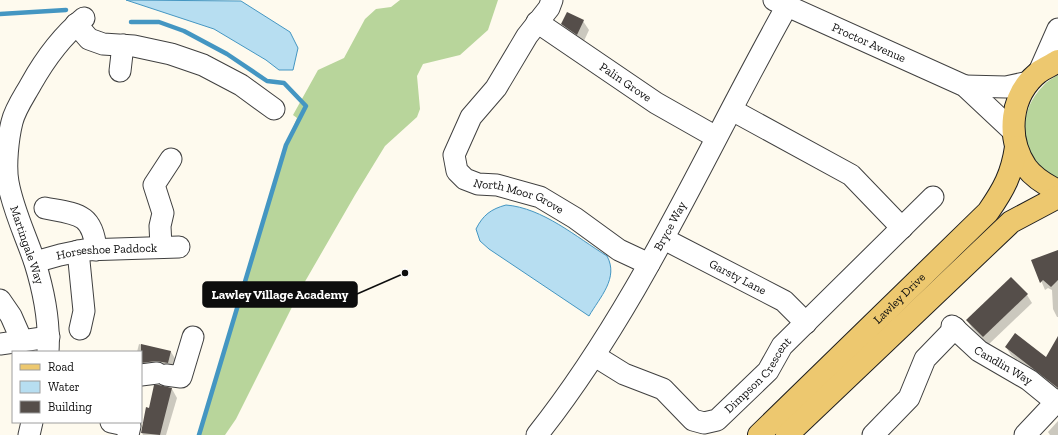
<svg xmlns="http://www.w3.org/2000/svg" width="1058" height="435" font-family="'Zilla Slab',serif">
<rect width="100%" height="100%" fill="#fefaee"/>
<g fill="#b8d59b">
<polygon points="400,0 498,0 488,30 460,55 423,64 417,76 420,109 417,117 385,146 355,195 303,285 236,419 225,435 199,435 286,145 297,118 293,115 318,70 344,58 365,19 376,9 391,7"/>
<path d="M1058,75V180C1022,160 1013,116 1043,86C1047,81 1053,78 1058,75Z"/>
</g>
<g fill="#b7def1" stroke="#4496c2">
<polygon points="126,0 241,1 290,32 298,48 293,70 279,70 266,60 214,29"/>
<path d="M506,205C543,208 576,237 607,256C619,278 600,297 589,316L489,249L480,241L476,229C483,215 491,209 506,205Z"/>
</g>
<g fill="#0003">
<polygon points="567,14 583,21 589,30 583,43 568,33 563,24"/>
<polygon points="1058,252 1058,317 1057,317 1053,309 1052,290 1048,288 1045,290 1033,261"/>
<polygon points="1011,279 1027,295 1032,303 988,345 972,328 967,320"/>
<polygon points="139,344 171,352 176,360 173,372 141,365 141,352 137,352"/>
<polygon points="1006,347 1058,369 1058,392 1011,355"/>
<polygon points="172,389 177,398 166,435 143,435 142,433 149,409"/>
<polygon points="1058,421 1058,435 1050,435 1048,432"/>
</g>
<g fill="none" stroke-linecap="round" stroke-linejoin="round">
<g stroke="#4496c2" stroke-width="4.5">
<polyline points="0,14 66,10"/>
<polyline points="131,22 159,22 184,31 227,54 267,81 284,83 306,106 286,145 199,435"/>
</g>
</g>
<g fill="#554e4a">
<polygon points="567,12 584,20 577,35 561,24"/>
<polygon points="1058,250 1058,280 1051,287 1043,280 1040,283 1031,260"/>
<polygon points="1011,277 1028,294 983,337 966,320"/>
<polygon points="1015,333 1046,357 1058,336 1058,388 1005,347"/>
<polygon points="141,344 171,351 168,363 156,361 141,363"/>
<polygon points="154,385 159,385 172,388 160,435 141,433 146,407 149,408"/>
</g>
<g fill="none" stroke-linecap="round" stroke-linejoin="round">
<g stroke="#404040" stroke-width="23">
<g id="minor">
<path id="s1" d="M552,0L549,8L527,36L496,88L471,117L454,155L457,171L465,179L478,184L497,185L540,197L575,218L619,250L649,264"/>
<path id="s2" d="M774,0L965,86L1013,131"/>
<path id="s3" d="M537,22L656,103L716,137"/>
<polyline points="76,24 89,39 103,44 134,46 171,54 203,65 241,85 274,109"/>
<polyline points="120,71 123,45"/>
<polyline points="1039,72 1058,29"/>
<polyline points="965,86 1006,87 1029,82"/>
<polyline points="732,110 851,175 902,228"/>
<path d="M45,208C77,214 93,213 96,250"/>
<path id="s4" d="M664,239L784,301L806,323"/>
<polyline points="161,247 160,226 163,213 154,185 171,159"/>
<polyline points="78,251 84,311 80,329"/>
<path id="s5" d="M35,262L60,255L84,250L179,247"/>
<polyline points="0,300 11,316 22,341"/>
<path id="s6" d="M952,326L979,351L1029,380L1056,402"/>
<polyline points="0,344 49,337"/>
<path d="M48,352C50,321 44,292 35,263C26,236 13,210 8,182C5,166 8,138 12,122C15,109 25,95 31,84C45,59 62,36 84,18"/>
<path id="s7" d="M595,356L624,374L663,389L693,420L704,423L717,420L768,371L782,346L933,197"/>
<polyline points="141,375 157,373"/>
<polyline points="166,375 181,377 193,337"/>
<polyline points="111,422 130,426 128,435"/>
<polyline points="29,435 32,422"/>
<path id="s8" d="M537,435C640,305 706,150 787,6"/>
<polyline points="873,435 909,398 925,359 955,328"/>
<polyline points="1025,435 1058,400"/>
</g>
</g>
<g stroke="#1e1e1e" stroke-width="24">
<g id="major">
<path d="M1058,61C1052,65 1045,68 1039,72C1010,95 1006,137 1026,167C1034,178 1046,185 1058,191"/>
<path id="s9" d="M759,435L988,212C1004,189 1012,174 1016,147"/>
<polyline points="787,435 1011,222 1058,197"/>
</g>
</g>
<use href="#minor" stroke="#fff" stroke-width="21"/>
<use href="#major" stroke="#edc86f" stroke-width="22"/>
</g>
<g text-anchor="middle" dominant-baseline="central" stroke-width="4" stroke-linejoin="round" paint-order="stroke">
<g font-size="12" fill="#0d0d0d" stroke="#fff">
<text stroke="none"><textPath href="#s2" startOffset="104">Proctor Avenue</textPath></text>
<text stroke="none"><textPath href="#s3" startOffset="107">Palin Grove</textPath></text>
<text stroke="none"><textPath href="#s1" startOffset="269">North Moor Grove</textPath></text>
<text stroke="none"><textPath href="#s8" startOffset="248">Bryce Way</textPath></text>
<text transform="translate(27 245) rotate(71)">Martingale Way</text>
<text stroke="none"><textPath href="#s5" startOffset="73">Horseshoe Paddock</textPath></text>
<text stroke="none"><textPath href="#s4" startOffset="83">Garsty Lane</textPath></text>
<text stroke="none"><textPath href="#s9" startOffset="196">Lawley Drive</textPath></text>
<text stroke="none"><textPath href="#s6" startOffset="65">Candlin Way</textPath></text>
<text stroke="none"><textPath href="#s7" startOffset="205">Dimpson Crescent</textPath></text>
</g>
</g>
<path fill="none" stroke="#0d0d0d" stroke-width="1.5" d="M405 273L357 294"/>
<circle fill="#0d0d0d" stroke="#fff" stroke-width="1.5" cx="405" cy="273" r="4"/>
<rect fill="#0d0d0d" stroke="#0d0d0d" stroke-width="1.5" x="203" y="282" width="154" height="25" rx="4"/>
<g font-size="13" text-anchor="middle" font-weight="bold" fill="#fff">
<text x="280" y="299">Lawley Village Academy</text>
</g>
<rect x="12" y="351" width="130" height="72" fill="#ffffff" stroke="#9e9e9e"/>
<rect x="20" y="364" width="20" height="6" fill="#edc86f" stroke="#9e9e9e"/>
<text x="48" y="371" font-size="12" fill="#0d0d0d">Road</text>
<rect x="20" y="381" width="20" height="12" fill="#b7def1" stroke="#9e9e9e"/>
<text x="48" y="391" font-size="12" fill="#0d0d0d">Water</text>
<rect x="20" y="401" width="20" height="12" fill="#554e4a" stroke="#9e9e9e"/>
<text x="48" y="411" font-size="12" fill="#0d0d0d">Building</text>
</svg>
